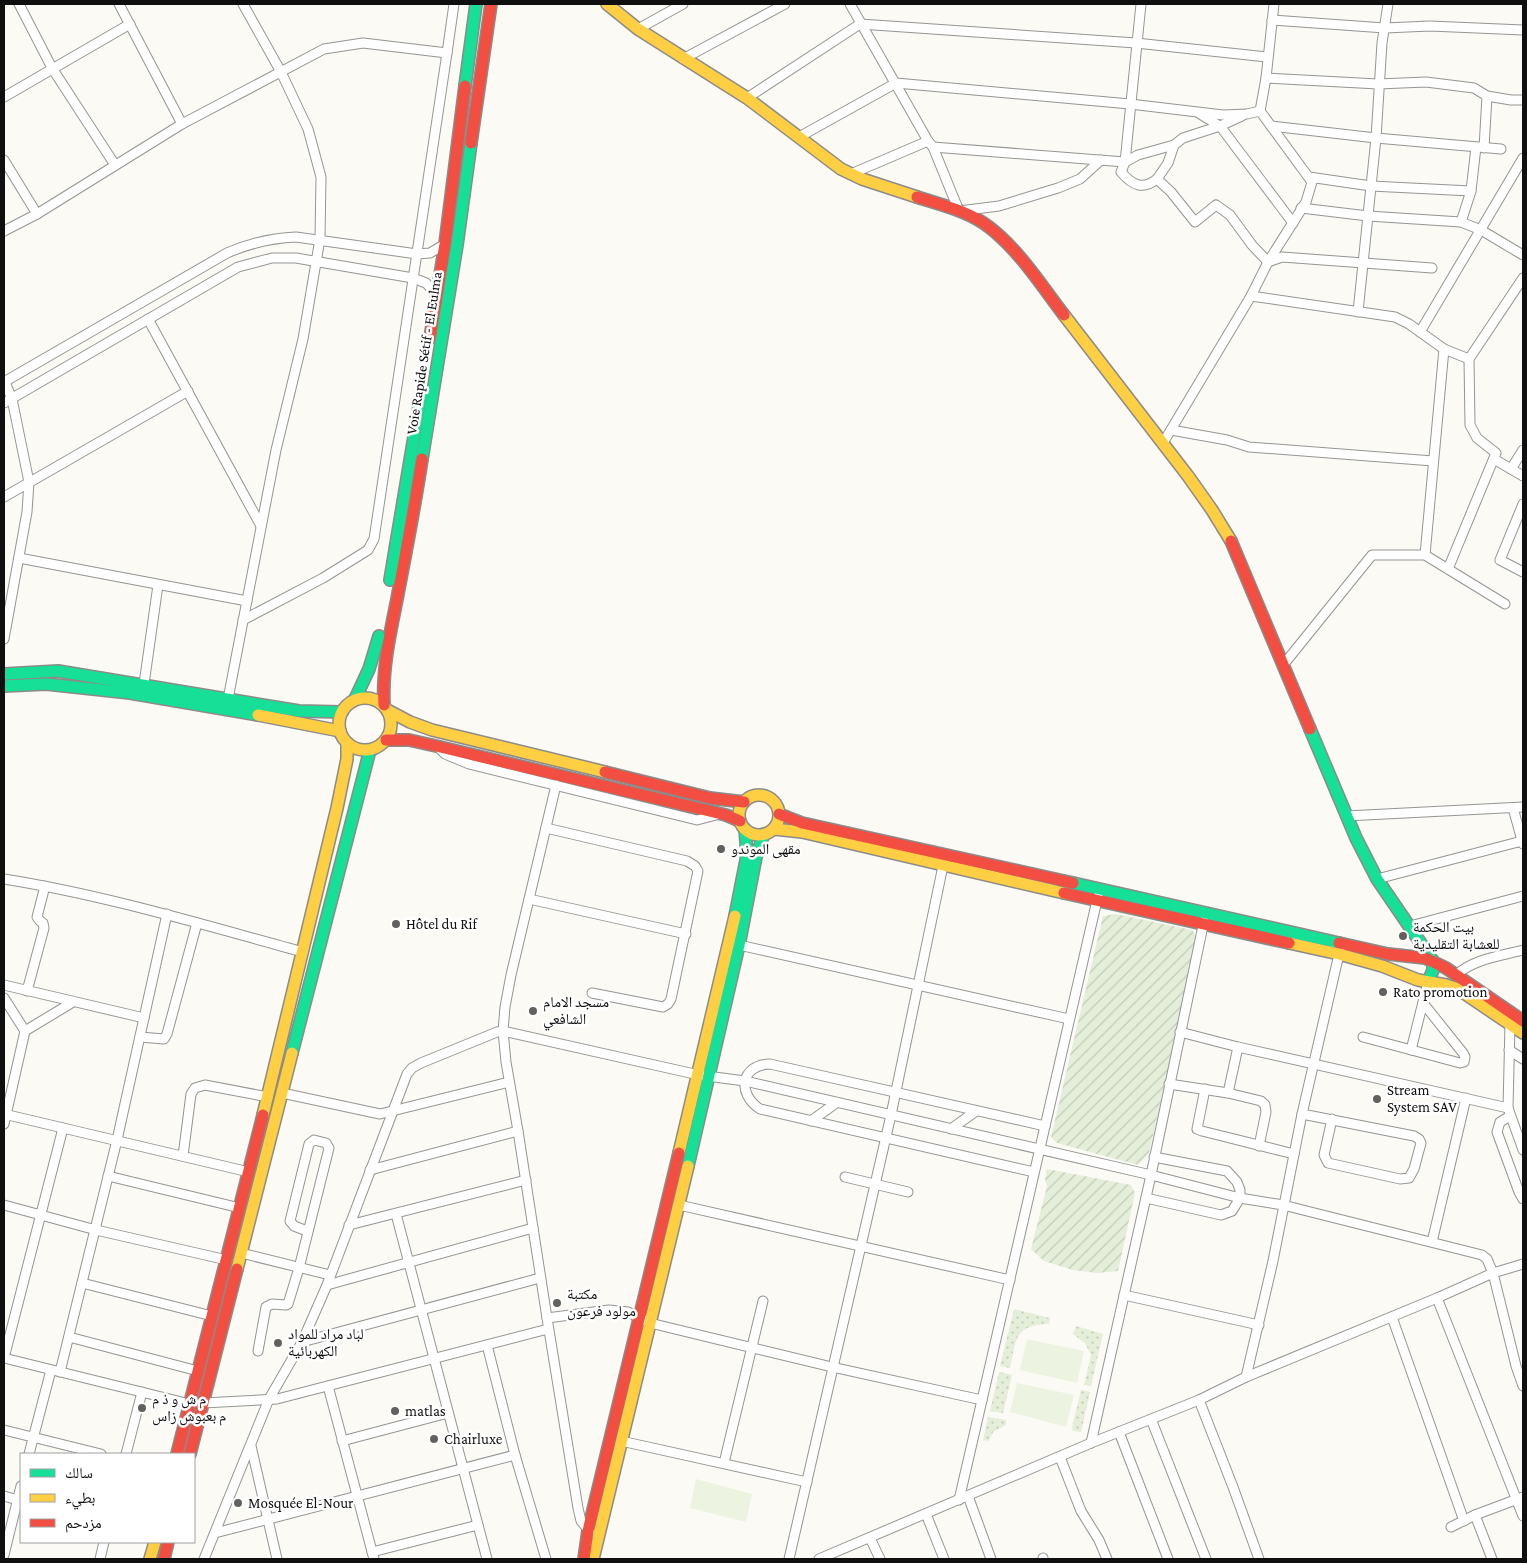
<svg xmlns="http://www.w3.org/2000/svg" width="1527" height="1563" font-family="'Crimson Pro','Noto Naskh Arabic',serif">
<defs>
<pattern id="grass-dots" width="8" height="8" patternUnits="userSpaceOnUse" patternTransform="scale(1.25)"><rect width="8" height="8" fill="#e4eed8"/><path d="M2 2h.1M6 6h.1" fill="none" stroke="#c2cbb8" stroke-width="1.8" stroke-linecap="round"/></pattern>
<pattern id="garden-furrows" width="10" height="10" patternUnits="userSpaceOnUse" patternTransform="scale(1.25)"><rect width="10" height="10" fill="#e4eed8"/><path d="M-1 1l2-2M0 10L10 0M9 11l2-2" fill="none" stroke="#c2cbb8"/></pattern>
</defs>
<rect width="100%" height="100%" fill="#fbfaf5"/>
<g fill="url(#grass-dots)">
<path d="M1014,1309L1050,1318L1049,1324C1014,1325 1016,1340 1010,1368L1000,1366Z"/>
<polygon points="1076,1326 1103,1334 1091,1386 1084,1385 1091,1355 1085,1343 1073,1334"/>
<polygon points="999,1372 1012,1375 1003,1413 990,1411"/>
<polygon points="1081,1390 1090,1392 1081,1432 1073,1431 1072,1428"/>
<polygon points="988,1417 1006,1420 1006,1425 993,1432 989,1441 983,1440"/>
</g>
<g fill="url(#garden-furrows)">
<polygon points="1116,914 1192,930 1198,939 1149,1153 1138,1165 1057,1143 1051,1137 1103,916"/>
<polygon points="1047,1169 1131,1185 1135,1193 1118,1271 1097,1273 1073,1270 1044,1261 1031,1249 1047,1186 1045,1179"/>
</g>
<g fill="#edf3e1">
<polygon points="1027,1339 1084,1351 1077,1383 1020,1370"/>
<polygon points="1017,1383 1074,1395 1066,1427 1010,1412"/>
<polygon points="696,1479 752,1494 746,1522 690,1508"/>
</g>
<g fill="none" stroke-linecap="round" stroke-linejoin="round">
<g stroke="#959593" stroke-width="11">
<g id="street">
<polyline points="19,4 52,68 115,165"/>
<polyline points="850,4 928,141 933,147 959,211 999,206 1058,188 1080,179 1101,160"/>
<polyline points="1272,20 1385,28 1430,26 1523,30"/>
<polyline points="638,29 683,4"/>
<polyline points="683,59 785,4"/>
<polyline points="1266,78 1378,84 1426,82 1474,88 1487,96 1511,100 1523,100"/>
<polyline points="4,97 130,24"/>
<polyline points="747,98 860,24 1136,43 1267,57"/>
<polyline points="1200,114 1220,126 1293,223"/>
<path d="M1242,116L1220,126L1183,138L1174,145L1138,155L1125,162L1121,172C1133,186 1143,190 1157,179L1171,192L1195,222L1216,205L1230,215L1252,245L1268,262L1306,202L1312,182L1260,111"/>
<polyline points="182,124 324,49 363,43 447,53 454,4"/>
<polyline points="1271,126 1376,138 1501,149"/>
<polyline points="799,137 896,83 1130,104 1223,115 1247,114 1260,111 1266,78 1274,4"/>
<polyline points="933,147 1125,162 1141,4"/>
<polyline points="1484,148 1487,96"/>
<polyline points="4,160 37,214"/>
<polyline points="851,174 928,141"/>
<polyline points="1309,177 1371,186 1471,191"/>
<polyline points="1157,179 1168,163 1174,145"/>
<polyline points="1301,208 1368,216 1461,222 1481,230 1523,255"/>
<polyline points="1461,222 1471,191 1476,147"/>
<polyline points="4,231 37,214 182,124 119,4"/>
<polyline points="1251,296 1395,317 1409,324 1444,349 1469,359"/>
<polyline points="1358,312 1376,138 1382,43 1388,4"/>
<polyline points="148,319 261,526"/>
<polyline points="1420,332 1523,158"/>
<polyline points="4,380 12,399 29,482 27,512 4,639"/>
<path d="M4,382L227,253C250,243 272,238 296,237L417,254L430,253L445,244"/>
<polyline points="4,403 238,267 272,258 296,258 413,278 426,283 437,295"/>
<polyline points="1171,430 1227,440 1249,447 1433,461"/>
<polyline points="1163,443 1251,296 1268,262 1282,257 1432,268"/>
<polyline points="1494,459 1523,476"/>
<polyline points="1511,469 1523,450"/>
<polyline points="4,497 188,391"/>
<polyline points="1523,504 1500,560 1523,572"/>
<polyline points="1425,555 1444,349"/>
<polyline points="19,558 247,601"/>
<polyline points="1448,569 1496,453 1477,438 1470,425 1469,359 1523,278"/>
<polyline points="243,620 323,578 368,550 374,539 447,53"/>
<polyline points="1284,664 1372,555 1425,555 1505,604"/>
<polyline points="144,684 158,585"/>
<polyline points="228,699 276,450 303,339 320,239 321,177 308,129 281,72 243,4"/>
<polyline points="438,747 445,754 469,764 697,820 720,814"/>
<polyline points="556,785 511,975 505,1007 503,1031 506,1062 518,1131 547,1318 578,1508 581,1521 591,1533"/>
<polyline points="1513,808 1523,844"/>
<polyline points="1346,816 1523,807"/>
<polyline points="546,828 687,861 695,866 698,871 671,999 668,1004 663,1007 592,993"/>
<path d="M4,879C105,895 204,925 303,952"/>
<polyline points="1377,879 1522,841"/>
<polyline points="529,899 686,934"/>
<polyline points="1410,926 1523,896"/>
<polyline points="739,945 1069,1019"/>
<path d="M1456,975C1474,959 1500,956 1523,950"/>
<polyline points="4,985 144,1018"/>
<polyline points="27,991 44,928 43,923 40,921 37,917 45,886"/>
<polyline points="4,998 25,1031 73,1002"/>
<polyline points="1510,1024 1508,1108 1523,1150"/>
<polyline points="1180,1032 1238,1047 1508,1108"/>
<polyline points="140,1037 164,1039 167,1034 197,923"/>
<polyline points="1363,1037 1460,1063 1464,1062 1465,1057 1463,1053 1423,1003"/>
<polyline points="1411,1050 1428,982"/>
<polyline points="1509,1050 1523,1059"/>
<polyline points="1169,1084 1228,1093 1261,1101 1265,1105 1266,1112 1259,1146"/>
<polyline points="1205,1089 1197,1129 1202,1131 1294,1154"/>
<polyline points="282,1093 380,1114 509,1082"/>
<polyline points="1228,1093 1238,1047"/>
<polyline points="4,1114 249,1172"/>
<polyline points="1302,1114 1414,1136 1419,1139 1421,1143 1414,1169 1409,1178 1400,1179 1328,1163 1324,1155 1332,1119"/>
<polyline points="1510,1116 1500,1122 1497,1132 1519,1192 1523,1199"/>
<polyline points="811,1121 836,1103"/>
<polyline points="4,1124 25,1031"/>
<polyline points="951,1129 976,1111"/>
<polyline points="183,1156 191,1094 195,1088 205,1085 268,1097"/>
<polyline points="370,1170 518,1131"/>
<path d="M1034,1172L760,1109C737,1094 740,1065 770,1064L1045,1126"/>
<polyline points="108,1176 240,1208"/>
<polyline points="845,1177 908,1192"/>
<polyline points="1146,1198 1221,1215 1232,1211 1240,1198 1240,1190 1237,1182 1227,1171 1154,1157"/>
<polyline points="4,1205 96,1230 227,1260"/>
<polyline points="679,1205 1010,1280"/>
<polyline points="396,1214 487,1559"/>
<polyline points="349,1225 526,1180"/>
<polyline points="1432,1242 1466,1098"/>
<polyline points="241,1253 330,1275"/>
<polyline points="1523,1264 1493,1273 1516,1366 1523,1386"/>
<polyline points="82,1283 212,1316"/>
<polyline points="327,1285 533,1228"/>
<polyline points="1124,1295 1259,1325"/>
<polyline points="1437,1298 1523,1516"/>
<polyline points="1392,1317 1464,1521"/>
<polyline points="547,1318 609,1310 628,1312 650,1323 832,1367 982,1400"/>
<polyline points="69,1337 198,1371"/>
<polyline points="302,1342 540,1278"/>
<polyline points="487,1345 515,1455 546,1559"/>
<polyline points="258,1351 266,1307 272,1304 286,1305 288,1304 299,1268 329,1148 326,1143 314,1140 309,1144 290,1221 294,1226 307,1231"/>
<polyline points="4,1358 63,1128"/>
<polyline points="4,1358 190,1404"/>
<polyline points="60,1372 117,1140 167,914"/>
<polyline points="1246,1377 1273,1261 1302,1114 1340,950"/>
<polyline points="328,1386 374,1559"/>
<polyline points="1199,1400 1233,1487 1259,1559"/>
<polyline points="203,1403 277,1399 548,1329"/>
<polyline points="1151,1419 1206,1559"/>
<polyline points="4,1430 101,1454"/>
<polyline points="1119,1432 1168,1559"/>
<polyline points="342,1441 448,1413"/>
<polyline points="621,1441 807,1482"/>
<polyline points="1091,1443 1151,1175 1204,921"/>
<polyline points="251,1446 277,1559"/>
<polyline points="29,1454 51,1370"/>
<polyline points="126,1454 142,1392"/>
<polyline points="1060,1457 1081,1511 1099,1540 1107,1559"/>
<polyline points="724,1463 763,1301"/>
<polyline points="4,1496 21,1501"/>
<polyline points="968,1496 991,1559"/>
<polyline points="959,1500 1098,896"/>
<polyline points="926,1514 944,1559"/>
<polyline points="1475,1515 1492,1559"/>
<polyline points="1451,1527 1475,1515 1523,1497"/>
<polyline points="215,1533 515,1455"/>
<polyline points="870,1538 880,1559"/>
<polyline points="372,1552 478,1525"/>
<polyline points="4,1555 21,1486"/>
<polyline points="1043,1558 1043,1559"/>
<polyline points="100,1559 104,1542"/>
<polyline points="204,1559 269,1399 302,1342 327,1285 407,1074 412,1068 421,1063 497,1032 503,1031 699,1075 745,1081 1151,1175 1240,1198 1283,1205 1482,1255 1487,1259 1493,1273 1437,1298 1246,1377 1199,1400 1091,1443 819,1559"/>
<polyline points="789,1559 891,1115 944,861"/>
</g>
</g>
<g stroke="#8c8b89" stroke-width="14">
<g id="fast">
<polyline points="465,86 476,4"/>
<polyline points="422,459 457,245 471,143"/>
<polyline points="390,580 421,395"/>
<polyline points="4,674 58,671 299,711 342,712"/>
<polyline points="4,686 46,684 130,693 258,715"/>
<polyline points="355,699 369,669 379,636"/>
<polyline points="1310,729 1356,838 1377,879 1433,961 1433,970 1428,982"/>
<polyline points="1073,883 1339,943"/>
<polyline points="735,916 747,855 745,829"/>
<polyline points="292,1053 370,750"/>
<polyline points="688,1166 739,945 756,857 764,834"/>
</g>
</g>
<g stroke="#8c8b89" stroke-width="14">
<g id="slow">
<polyline points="607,4 638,29 747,98 841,169 862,179 917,197"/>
<polyline points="1064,315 1188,476 1212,510 1231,541"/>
<circle cx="365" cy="724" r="26"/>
<polyline points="389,711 410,722 432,730 605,772"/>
<polyline points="258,715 340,731"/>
<circle cx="759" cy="815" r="20"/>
<polyline points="774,829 802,832 1064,893"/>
<polyline points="1289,943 1339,954 1382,966 1418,980 1446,985 1458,989 1523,1033"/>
<polyline points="263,1115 337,808 347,759 347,743"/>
<polyline points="679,1153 735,916"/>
<polyline points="237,1269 292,1053"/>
<polyline points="150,1559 155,1542"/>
<polyline points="593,1559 688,1166"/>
</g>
</g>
<g stroke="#8c8b89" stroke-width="14">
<g id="jam">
<polyline points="471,143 491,4"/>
<path d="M917,197C941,205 969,211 989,227C1019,250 1041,285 1064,315"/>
<polyline points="430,338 445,244 465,86"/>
<polyline points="1231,541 1310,729"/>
<path d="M384,705C382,669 390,634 397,599C406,552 415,506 422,459"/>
<polyline points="386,740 409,740 436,746 726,815 740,821"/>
<polyline points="605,772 710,798 744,802"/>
<polyline points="779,814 802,823 1073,883"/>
<polyline points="1064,893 1289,943"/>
<polyline points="1339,943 1388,954 1425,958 1446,968 1523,1021"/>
<polyline points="177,1454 263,1115"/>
<polyline points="190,1454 237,1269"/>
<polyline points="164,1559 168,1542"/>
<polyline points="584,1559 588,1531 679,1153"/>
</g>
</g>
<use href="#street" stroke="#fefefe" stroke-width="9"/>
<use href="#fast" stroke="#16e098" stroke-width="11"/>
<use href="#slow" stroke="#ffcf43" stroke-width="11"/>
<use href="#jam" stroke="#f24e42" stroke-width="11"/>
</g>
<g fill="#626160" stroke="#fff" stroke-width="2">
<circle cx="721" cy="849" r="5"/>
<circle cx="396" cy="924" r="5"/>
<circle cx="1403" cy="936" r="5"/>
<circle cx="1383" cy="992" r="5"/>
<circle cx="533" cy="1011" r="5"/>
<circle cx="1377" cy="1099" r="5"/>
<circle cx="557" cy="1303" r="5"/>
<circle cx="278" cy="1343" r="5"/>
<circle cx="142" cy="1408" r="5"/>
<circle cx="395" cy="1411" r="5"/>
<circle cx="434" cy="1439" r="5"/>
<circle cx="238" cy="1503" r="5"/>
</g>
<g text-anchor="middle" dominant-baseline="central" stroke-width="5" stroke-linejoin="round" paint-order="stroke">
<g font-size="15" fill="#0f0f0f" stroke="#fff">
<text transform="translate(424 353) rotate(-81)">Voie Rapide Sétif - El Eulma</text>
</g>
<g font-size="15" fill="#0f0f0f" stroke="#fff" text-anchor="start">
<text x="731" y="849">مقهى الموندو</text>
<text x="406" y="924">Hôtel du Rif</text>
<text x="1413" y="927">بيت الحكمة<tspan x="1413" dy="17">للعشابة التقليدية</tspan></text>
<text x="1393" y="992">Rato promotion</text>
<text x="543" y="1002">مسجد الامام<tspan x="543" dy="17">الشافعي</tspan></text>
<text x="1387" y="1090">Stream<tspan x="1387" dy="17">System SAV</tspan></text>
<text x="567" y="1294">مكتبة<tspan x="567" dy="17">مولود فرعون</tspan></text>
<text x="288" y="1334">لباد مراد للمواد<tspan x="288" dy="17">الكهربائية</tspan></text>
<text x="152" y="1399">م ش و ذ م<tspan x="152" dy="17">م بعبوش زاس</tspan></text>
<text x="405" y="1411">matlas</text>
<text x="444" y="1439">Chairluxe</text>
<text x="248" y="1503">Mosquée El-Nour</text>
</g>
</g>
<rect width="1527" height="1563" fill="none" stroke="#0f0f0f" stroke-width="10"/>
<rect x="20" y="1453" width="175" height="90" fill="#ffffff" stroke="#9f9f9f"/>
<rect x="30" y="1469" width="25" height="8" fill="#16e098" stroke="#9f9f9f"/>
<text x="65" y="1478" font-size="15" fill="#0f0f0f">سالك</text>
<rect x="30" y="1494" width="25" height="8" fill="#ffcf43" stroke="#9f9f9f"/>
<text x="65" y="1503" font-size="15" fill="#0f0f0f">بطيء</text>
<rect x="30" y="1519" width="25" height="8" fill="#f24e42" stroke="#9f9f9f"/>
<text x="65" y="1528" font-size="15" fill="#0f0f0f">مزدحم</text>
</svg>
